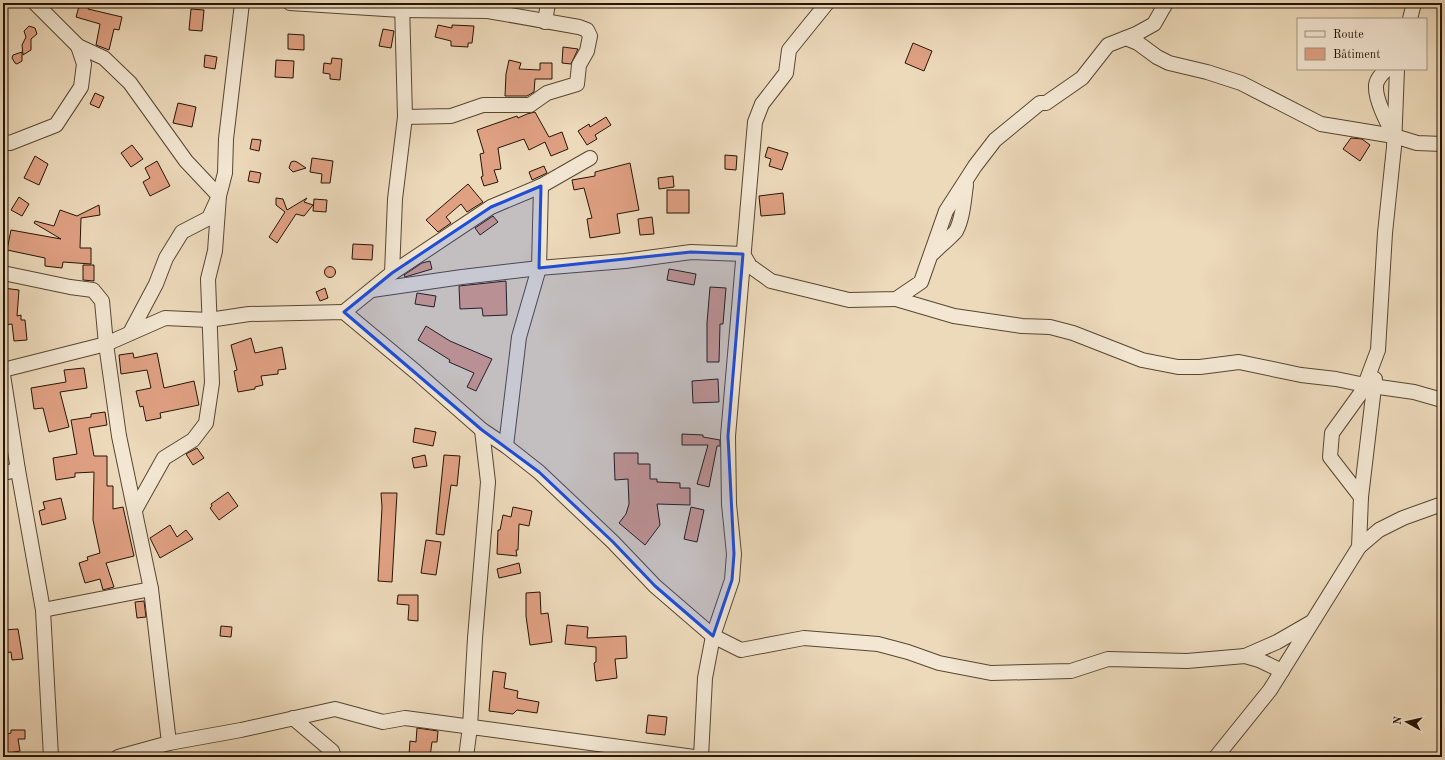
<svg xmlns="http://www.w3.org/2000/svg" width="1445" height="760" font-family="'Old Standard TT',serif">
<rect width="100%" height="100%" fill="#eddabb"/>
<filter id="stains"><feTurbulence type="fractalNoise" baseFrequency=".005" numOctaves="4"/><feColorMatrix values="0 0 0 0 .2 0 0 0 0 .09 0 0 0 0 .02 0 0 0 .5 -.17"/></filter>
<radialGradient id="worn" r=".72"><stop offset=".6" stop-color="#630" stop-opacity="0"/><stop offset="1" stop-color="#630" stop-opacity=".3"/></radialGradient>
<g fill="#e0a183" stroke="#251405">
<polygon points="80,3 90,3 88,9 122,17 119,30 114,29 109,50 96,45 100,24 76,17"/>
<polygon points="191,9 204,10 202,31 189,30"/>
<polygon points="438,25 452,28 452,25 474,26 472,43 468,43 468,47 451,46 451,41 435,37"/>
<polygon points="29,26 35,28 37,34 31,39 31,50 23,55 22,45 26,37 24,31"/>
<polygon points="383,29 394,31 391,48 379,46"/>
<polygon points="288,34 304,35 304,50 288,49"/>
<polygon points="913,43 932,51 924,71 905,63"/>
<polygon points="563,47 578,49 571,64 562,63"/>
<polygon points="22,52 22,61 17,64 15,63 12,58 13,55"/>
<polygon points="205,55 217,57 215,69 204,67"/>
<polygon points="332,58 342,59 340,80 330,79 330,74 323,73 324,63 331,64"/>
<polygon points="276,60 294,61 293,78 275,77"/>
<polygon points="509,60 521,63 519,69 540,70 540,63 552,63 552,79 535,79 534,92 527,96 505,96 506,74"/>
<polygon points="95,93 104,97 99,108 90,104"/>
<polygon points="178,103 196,107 192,127 173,123"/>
<polygon points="535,112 549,137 562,132 568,149 551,156 545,142 529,150 524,139 498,148 501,169 494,170 498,182 484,186 481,177 483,176 480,154 484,153 477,130 517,116 518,118 527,114"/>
<polygon points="606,117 611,125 595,135 597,139 587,145 578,131 589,124 590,127"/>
<polygon points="1351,138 1362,139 1370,145 1360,161 1343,149"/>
<polygon points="252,139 261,140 259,151 250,149"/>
<polygon points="132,145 143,159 131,167 121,153"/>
<polygon points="768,147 788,153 782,170 769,166 771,159 765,157"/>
<polygon points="725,155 737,156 736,170 725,169"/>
<polygon points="35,156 48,164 39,185 24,178"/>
<polygon points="312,158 333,161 330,183 321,183 322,174 310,172"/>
<polygon points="157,161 170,186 150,196 143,182 150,178 145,168"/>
<polygon points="294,161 297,162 306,168 293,172 289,168 291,162"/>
<polygon points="630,163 639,210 617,214 620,233 590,238 587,219 592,218 584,188 574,190 572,180 595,176 595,172"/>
<polygon points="544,166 547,173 532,180 529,172"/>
<polygon points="250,171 261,173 259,183 248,181"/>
<polygon points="673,176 674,187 659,189 658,178"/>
<polygon points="468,184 483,202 467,212 461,204 446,217 451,223 438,232 426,220"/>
<rect x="667" y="190" width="22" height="23"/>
<polygon points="783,193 785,214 761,216 759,196"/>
<polygon points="19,197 29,204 22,216 11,210"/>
<polygon points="276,198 283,199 287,210 307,198 304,202 313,205 304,216 296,214 277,243 269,237 285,212 276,205"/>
<polygon points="314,199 327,200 326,212 313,211"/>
<polygon points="99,205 100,215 81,218 80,248 91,248 91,264 63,262 62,268 45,266 45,258 7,250 11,230 61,239 34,223 35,221 54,226 60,210 77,216"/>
<polygon points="493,216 498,222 480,235 475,228"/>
<polygon points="652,217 654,234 640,235 638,219"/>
<polygon points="353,244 373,245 372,260 352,259"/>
<polygon points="430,261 432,269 405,277 404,275 422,263"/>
<polygon points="83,265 94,265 94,281 83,280"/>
<circle cx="330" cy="272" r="5.5"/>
<polygon points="669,269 696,274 694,285 667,280"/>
<polygon points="506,281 507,315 483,316 482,308 460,309 459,286"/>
<polygon points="710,287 726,288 723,324 720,324 719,362 707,362 707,323"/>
<polygon points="3,288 19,290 17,316 21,315 21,320 25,320 27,340 14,341 12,324 4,325"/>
<polygon points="325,288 328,298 320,301 316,292"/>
<polygon points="417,293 436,296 434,307 415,304"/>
<polygon points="426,326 450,341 492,359 476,391 467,387 474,373 449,362 450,360 418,340"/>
<polygon points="251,338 255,353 282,347 286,369 278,370 278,374 261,376 263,385 255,387 255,389 238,392 234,371 237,370 231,345"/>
<polygon points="133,353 134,358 157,353 164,388 194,381 199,405 160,413 161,418 146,421 143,406 140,407 136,391 151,388 147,370 121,374 119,355"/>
<polygon points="84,368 87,388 60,392 69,427 49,432 43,408 34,409 31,388 66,382 64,370"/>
<polygon points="718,379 719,402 693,403 692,381"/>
<polygon points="105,412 107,425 89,428 94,456 107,456 107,486 113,486 113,509 123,507 134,556 106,563 114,587 103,590 100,579 85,583 79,563 88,560 87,557 100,553 93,520 94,472 75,473 75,477 56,480 53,458 77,454 71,420 91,417 91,414"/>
<polygon points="415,428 436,432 433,446 413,442"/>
<polygon points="682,434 703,435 703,437 720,440 720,446 717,446 709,487 697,484 708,445 682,445"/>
<polygon points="197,448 204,458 193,465 186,454"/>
<polygon points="614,453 638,453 638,464 650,464 650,479 657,479 657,482 680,483 680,488 690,488 690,505 657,504 660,525 645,545 619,523 626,514 629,504 628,479 615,480"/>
<polygon points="425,455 427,466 414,468 412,458"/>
<polygon points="444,455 460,456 457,486 451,485 444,535 436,534"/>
<polygon points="228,492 238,506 219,520 210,508 212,506 211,504"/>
<polygon points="381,493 397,493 392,582 378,581 382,507"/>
<polygon points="61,498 66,519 42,525 39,511 45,509 43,502"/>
<polygon points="513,507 532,511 529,526 519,524 518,550 516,550 517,556 497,554 498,530 500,530 503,515 511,517"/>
<polygon points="691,507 704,510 697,542 684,539"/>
<polygon points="170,525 177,537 186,530 193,539 160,558 150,538"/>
<polygon points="426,540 441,542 436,575 421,573"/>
<polygon points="519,563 521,573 499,578 497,569"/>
<polygon points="540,592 541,614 548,613 552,642 530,645 526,616 526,593"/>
<polygon points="398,595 418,595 418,621 408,620 409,605 397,604"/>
<polygon points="144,601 146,617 137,618 135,602"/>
<polygon points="567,625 588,627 587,638 626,636 627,658 615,659 617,678 596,681 594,663 596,662 596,647 565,644"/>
<polygon points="221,626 232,627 231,637 220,636"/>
<polygon points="18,629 23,659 12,660 11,652 3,653 3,630"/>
<polygon points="493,671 506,673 504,688 518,691 517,698 539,702 537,713 517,710 513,714 489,711"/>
<polygon points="648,715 667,717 665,735 646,733"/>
<polygon points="417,728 438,731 437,742 432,742 430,757 409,755 410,741 416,742"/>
<polygon points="11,730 25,730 25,739 18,739 20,751 3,754 3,735 11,733"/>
</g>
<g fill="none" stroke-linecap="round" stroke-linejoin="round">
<g stroke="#574632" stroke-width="16">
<g id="minor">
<polyline points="35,3 78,46 104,58 130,83 186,161 219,196 215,251 208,279 212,383 206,423 193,440 164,458 135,510"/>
<polyline points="290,3 401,10 488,11 579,27 587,30 590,36 587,51 579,65 577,84 547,93 530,105 483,105 451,116 405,117"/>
<polyline points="1410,19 1414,3"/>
<polyline points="545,22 548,3"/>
<polyline points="1126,38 1138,43 1157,57 1169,63 1207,72 1241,83 1321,124 1394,136 1417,143 1442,144"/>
<path d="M1387,69C1382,74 1375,80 1376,88C1376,101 1387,122 1393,134"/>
<polyline points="3,142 10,143 56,125 81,87 84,64 78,46"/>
<path d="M933,253C938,248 954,234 956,231C963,218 964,199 966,185"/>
<polyline points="3,273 70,287 93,290 102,301 106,344 119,436 151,589 169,743"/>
<polyline points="392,273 491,207 541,186 590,158"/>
<polyline points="372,290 462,277 539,268 625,261 691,252 743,254 750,266 771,281 849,300 896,299 921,282 946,211 975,166 995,140 1040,103 1046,103 1082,78 1108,45 1136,34 1154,24 1166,3"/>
<polyline points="896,299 954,316 1022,326 1050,327 1073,333 1142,360 1178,367 1200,367 1239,362 1301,375 1336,379 1365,385 1414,392 1442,400"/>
<polyline points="344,312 392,273 395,199 405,117 402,3"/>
<polyline points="130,333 156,284 166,258 182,232 209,218 219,196 225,173 226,139 242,3"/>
<polyline points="3,370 106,344 165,318 209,320 249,314 344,312 416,372 482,430 506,446 539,472 613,542 655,586 713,636 741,650 804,638 878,644 908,652 939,663 991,673 1071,671 1108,659 1187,661 1245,656 1259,660 1282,671"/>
<polyline points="3,375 18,470 43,610 51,757"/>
<polyline points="506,446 519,337 539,268 541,186"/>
<polyline points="3,473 18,470"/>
<polyline points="1361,497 1375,379"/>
<polyline points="1359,547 1379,530 1403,518 1442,504"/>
<polyline points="43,610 151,589"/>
<polyline points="1245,656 1277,642 1310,623"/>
<polyline points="293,718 332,751 334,757"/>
<polyline points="118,757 169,743 241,730 335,709 383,722 405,718 694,757"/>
<polyline points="466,757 470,727 475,638 488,482 482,430"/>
<polyline points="701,757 705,678 713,636 732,580 734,554 729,504 728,436 755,122 762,104 786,73 789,50 827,3"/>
<polyline points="1216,757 1270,690 1359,547 1361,497 1330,457 1332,433 1363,390 1378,350 1385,233 1394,147 1397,69"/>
</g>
</g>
<use href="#minor" stroke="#f3e7d3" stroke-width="14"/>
</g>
<path fill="#1d4ed8" fill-opacity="0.2" stroke="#1d4ed8" stroke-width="3" stroke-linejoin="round" d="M541,186L539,268L691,252L743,254L728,436L734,554L732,580L713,636L655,586L613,542L539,472L482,430L344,312L392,273L491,207Z"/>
<rect width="1445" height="760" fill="none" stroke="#eddabb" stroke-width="16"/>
<rect x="4" y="4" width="1437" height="752" fill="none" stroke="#251405" stroke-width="2"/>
<rect x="8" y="8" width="1429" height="744" fill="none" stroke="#251405"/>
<rect x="1297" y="18" width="130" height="52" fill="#f3e7d3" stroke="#a19381"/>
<rect x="1305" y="31" width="20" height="6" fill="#f3e7d3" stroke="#a19381"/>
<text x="1333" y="38" font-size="12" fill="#251405">Route</text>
<rect x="1305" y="48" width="20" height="12" fill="#e0a183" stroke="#a19381"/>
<text x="1333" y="58" font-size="12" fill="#251405">Bâtiment</text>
<g transform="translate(1407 722) rotate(278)" stroke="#f3e7d3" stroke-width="3" paint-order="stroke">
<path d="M0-3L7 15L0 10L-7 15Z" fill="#251405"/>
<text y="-6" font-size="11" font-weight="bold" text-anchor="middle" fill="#251405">N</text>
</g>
<rect width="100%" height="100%" filter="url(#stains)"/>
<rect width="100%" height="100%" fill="url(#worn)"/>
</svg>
